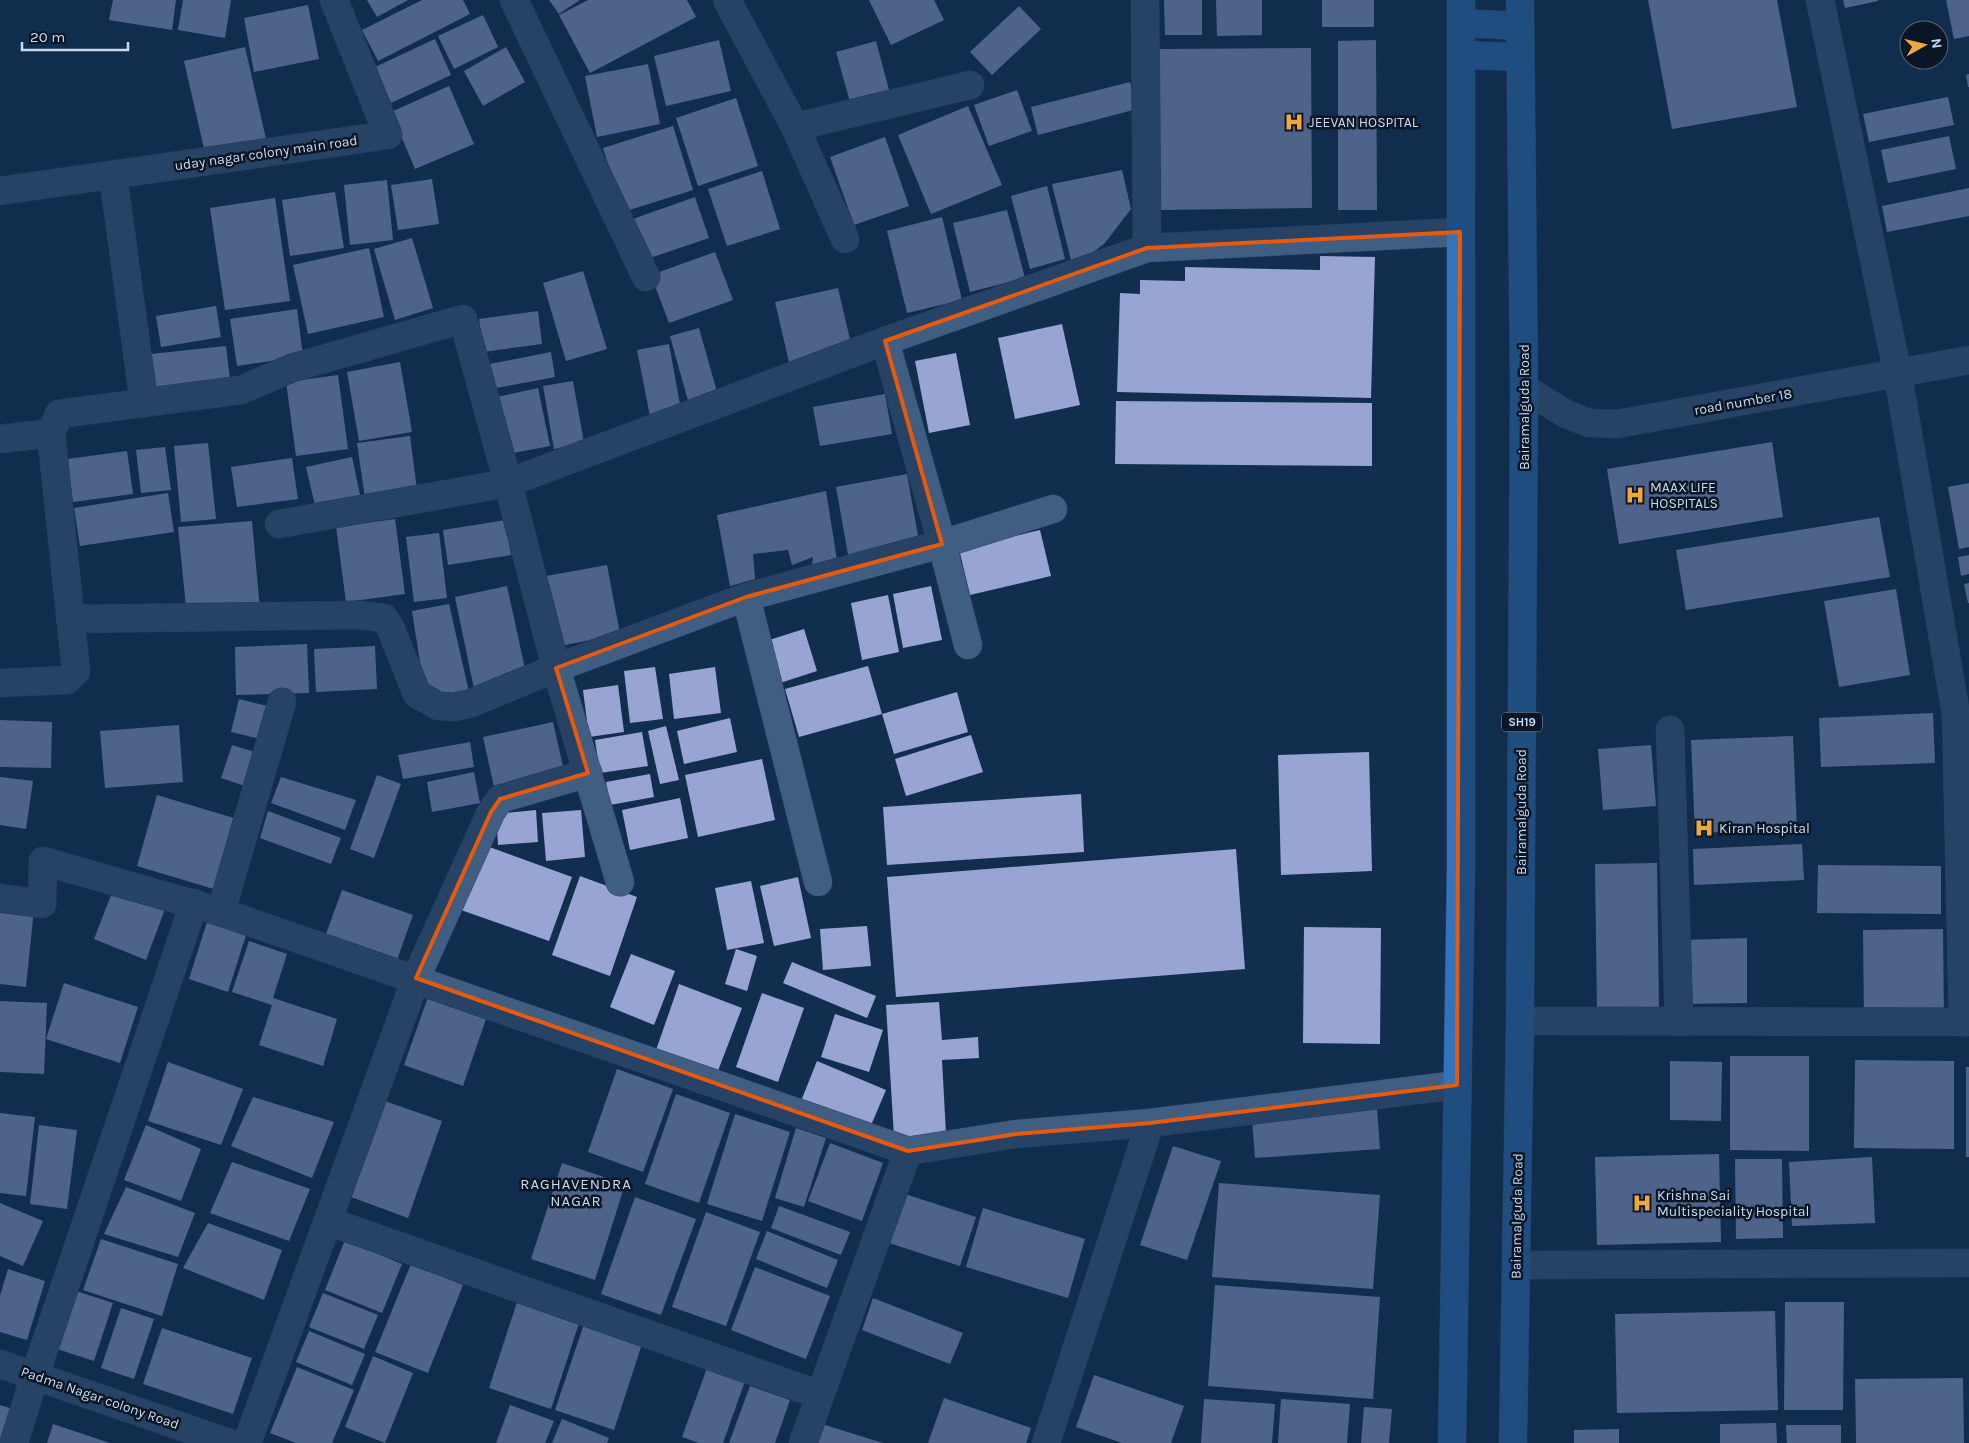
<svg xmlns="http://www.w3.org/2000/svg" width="1969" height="1443" font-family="Karla,sans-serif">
<rect width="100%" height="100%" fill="#112e4f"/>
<g fill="#98a4d2">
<polygon points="113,0 176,0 172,30 109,20"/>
<polygon points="183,0 231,0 225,38 178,30"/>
<polygon points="367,0 408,0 377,17"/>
<polygon points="422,0 463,0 470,14 378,61 362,30"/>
<polygon points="549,0 580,0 559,14"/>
<polygon points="588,0 687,0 696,17 590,73 559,15"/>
<polygon points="869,0 934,0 944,20 891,45"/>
<polygon points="1164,0 1202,0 1202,35 1165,35"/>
<polygon points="1216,0 1262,0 1262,35 1217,36"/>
<rect x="1322" y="0" width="52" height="27"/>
<polygon points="1648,0 1777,0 1797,107 1672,129"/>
<polygon points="1843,0 1878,0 1878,1 1845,8"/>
<polygon points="1946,0 1969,0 1969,36 1954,39"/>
<polygon points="308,5 319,59 254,72 244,18"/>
<polygon points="1019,6 1041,29 992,75 970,52"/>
<polygon points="483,15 498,47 454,69 438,36"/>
<polygon points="435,39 451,75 391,103 375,67"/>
<polygon points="719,40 731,91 666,106 654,56"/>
<polygon points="1376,40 1377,210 1338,210 1338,41"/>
<polygon points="876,41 889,90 850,102 836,52"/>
<polygon points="245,47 266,139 205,153 184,61"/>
<polygon points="506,47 525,82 483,106 464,71"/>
<polygon points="1311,48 1312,208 1159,210 1158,49"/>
<polygon points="648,64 660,124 597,137 585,76"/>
<polygon points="1969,74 1969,87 1968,87 1966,75"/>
<polygon points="1130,82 1137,109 1038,135 1031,107"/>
<polygon points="449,86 474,144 415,169 391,112"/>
<polygon points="1017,90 1032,131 989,146 974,105"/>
<polygon points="1948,97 1954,125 1869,142 1863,114"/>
<polygon points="736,98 758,166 698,186 676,118"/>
<polygon points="968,106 1002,185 931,214 898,135"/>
<polygon points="673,126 693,190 623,212 603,148"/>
<polygon points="1949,136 1956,169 1888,183 1881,150"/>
<polygon points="885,137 909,206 854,225 830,157"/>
<polygon points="1122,170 1131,209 1105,243 1073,268 1052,184"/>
<polygon points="762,171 780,229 727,246 708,189"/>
<polygon points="432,179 439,224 398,230 391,185"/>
<polygon points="387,180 393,240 350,245 344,185"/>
<polygon points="1047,186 1065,259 1030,269 1011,196"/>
<polygon points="1969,188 1969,216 1887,232 1882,206"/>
<polygon points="335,192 344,248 290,256 282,200"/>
<polygon points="695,197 709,238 647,259 633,219"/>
<polygon points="275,198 290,301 225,310 210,208"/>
<polygon points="1007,210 1025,278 970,292 953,223"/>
<polygon points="942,217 962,300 907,313 887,231"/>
<polygon points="412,238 433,308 395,320 374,249"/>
<polygon points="369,248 384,317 308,334 293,265"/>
<polygon points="715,252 733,300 669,323 651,275"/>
<polygon points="1320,256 1375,257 1371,398 1117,392 1120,293 1140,294 1140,280 1185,281 1185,267 1320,270"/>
<polygon points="583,271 607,349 566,361 543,283"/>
<polygon points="838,288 852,348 789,362 775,302"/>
<polygon points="216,306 221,337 161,347 156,316"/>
<polygon points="297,309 303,356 237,366 230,319"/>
<polygon points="538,311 542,344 483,352 479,319"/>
<polygon points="1062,324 1080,405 1015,419 998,338"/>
<polygon points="699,328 719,399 690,408 670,336"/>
<polygon points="669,344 681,410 650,416 637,350"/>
<polygon points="226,346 230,379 154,387 151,354"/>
<polygon points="551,352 555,377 496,388 490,364"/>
<polygon points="956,353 970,425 929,433 915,361"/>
<polygon points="400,362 412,432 359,441 347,372"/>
<polygon points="338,375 348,449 296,456 286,382"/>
<polygon points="573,381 584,443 554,449 543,386"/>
<polygon points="538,388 550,446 508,454 497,397"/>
<polygon points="885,394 892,434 820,446 813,407"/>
<polygon points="1116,401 1372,403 1372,466 1115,464"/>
<polygon points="410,436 418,497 366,505 357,443"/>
<polygon points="1772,442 1783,517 1619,544 1607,469"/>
<polygon points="208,443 216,519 181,522 174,446"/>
<polygon points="165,447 171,490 141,493 136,450"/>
<polygon points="127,451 133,494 73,502 67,459"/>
<polygon points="352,457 362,504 317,514 306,467"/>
<polygon points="292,458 298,499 237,507 231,467"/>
<polygon points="907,474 920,547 849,560 836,487"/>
<polygon points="1969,483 1969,547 1959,549 1948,487"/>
<polygon points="826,491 837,560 812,566 813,557 792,565 788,550 753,554 755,579 730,586 717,515"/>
<polygon points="168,493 174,532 80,546 74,508"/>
<polygon points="1879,517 1890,577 1686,610 1676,550"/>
<polygon points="395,519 405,594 346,602 336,527"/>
<polygon points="506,520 511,555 448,565 443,530"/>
<polygon points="252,521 260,610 187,617 178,527"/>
<polygon points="1040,530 1051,576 970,595 959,549"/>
<polygon points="439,533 447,598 414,602 406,537"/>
<polygon points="1969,555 1969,574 1961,576 1958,557"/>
<polygon points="607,565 620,634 560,646 546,576"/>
<polygon points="1969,583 1969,603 1968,603 1964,584"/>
<polygon points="507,586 527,678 474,689 455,597"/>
<polygon points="931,586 942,640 903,648 893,594"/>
<polygon points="1896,589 1910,675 1839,687 1824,601"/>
<polygon points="888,595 899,652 862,660 851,603"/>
<polygon points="449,604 469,692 445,700 424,688 412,611"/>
<polygon points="804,629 817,671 780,683 766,641"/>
<polygon points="307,644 309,693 236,695 235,647"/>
<polygon points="375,646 377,689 316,692 314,649"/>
<polygon points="868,666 882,714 799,737 785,689"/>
<polygon points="655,667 663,719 630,723 624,671"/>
<polygon points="715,667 721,713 674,719 669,674"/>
<polygon points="618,685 624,732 589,737 583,690"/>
<polygon points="957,692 968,732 894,754 882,714"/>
<polygon points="239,699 271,707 264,740 231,732"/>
<polygon points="1933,713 1935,763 1821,767 1819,718"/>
<polygon points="730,718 737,752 684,764 677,731"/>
<polygon points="0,720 52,722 51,768 0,767"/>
<polygon points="553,722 564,771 494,787 483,737"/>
<polygon points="179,725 183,782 105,788 100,731"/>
<polygon points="666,726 679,780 660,784 648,731"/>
<polygon points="642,732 648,766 600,773 595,740"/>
<polygon points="971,735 983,772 906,796 895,759"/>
<polygon points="1793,736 1797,829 1695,833 1691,740"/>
<polygon points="470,742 474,767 403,779 398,755"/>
<polygon points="232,745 258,753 248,787 221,778"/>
<polygon points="1651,745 1656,806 1603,810 1598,749"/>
<polygon points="1369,752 1372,871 1281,875 1278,755"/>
<polygon points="762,759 775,820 698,837 685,775"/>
<polygon points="474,772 480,803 432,812 427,782"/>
<polygon points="650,774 654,797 610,805 606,782"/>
<polygon points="377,775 401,784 374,858 350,849"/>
<polygon points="0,777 33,781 26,829 0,825"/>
<polygon points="281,777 356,800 345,830 271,803"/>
<polygon points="1081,794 1084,852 887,865 883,807"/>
<polygon points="157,795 237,819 217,890 137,866"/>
<polygon points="680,798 688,838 630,850 622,810"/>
<polygon points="536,810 538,842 498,845 496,814"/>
<polygon points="581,810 585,857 546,861 542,813"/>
<polygon points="268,811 341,838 331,864 260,838"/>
<polygon points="1802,844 1804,880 1694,885 1693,849"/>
<polygon points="484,845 572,877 549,941 461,910"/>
<polygon points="1236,849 1245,969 896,997 887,877"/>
<polygon points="1657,863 1659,1013 1597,1013 1595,864"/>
<polygon points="1818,865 1941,866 1941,914 1817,913"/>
<polygon points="580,876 637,897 610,976 552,955"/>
<polygon points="798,877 811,938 774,946 760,886"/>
<polygon points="751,881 764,943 727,950 715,888"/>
<polygon points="113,890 165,909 146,960 94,939"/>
<polygon points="342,890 413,915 397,960 326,934"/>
<polygon points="0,905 34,909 26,987 0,984"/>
<polygon points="207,922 246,935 228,992 189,979"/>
<polygon points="867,926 871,966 823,970 820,929"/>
<polygon points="1304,927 1381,928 1380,1044 1303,1043"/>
<polygon points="1943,929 1944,1020 1864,1020 1863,930"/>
<polygon points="1747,938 1747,1003 1685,1004 1684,940"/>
<polygon points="249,941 287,954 273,998 337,1019 323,1066 259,1045 272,1005 232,992"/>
<polygon points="736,949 757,956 747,991 725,984"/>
<polygon points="631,954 675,971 654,1025 610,1007"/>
<polygon points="792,962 876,996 867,1018 783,983"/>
<polygon points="64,983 138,1007 120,1063 46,1039"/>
<polygon points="679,984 742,1008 716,1076 655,1053"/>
<polygon points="762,993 804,1008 778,1082 736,1067"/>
<polygon points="428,997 486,1019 463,1086 404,1065"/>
<polygon points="0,1001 47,1003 44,1074 0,1072"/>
<polygon points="939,1002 942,1040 978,1037 979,1058 942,1060 946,1134 894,1137 886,1005"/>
<polygon points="835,1014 883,1030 869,1072 821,1057"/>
<polygon points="1730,1056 1809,1056 1809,1151 1730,1150"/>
<polygon points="1855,1060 1954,1061 1954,1149 1854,1148"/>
<polygon points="817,1061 886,1090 869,1130 801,1101"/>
<polygon points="1670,1061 1722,1062 1721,1121 1670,1120"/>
<polygon points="168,1062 243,1089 221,1145 148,1121"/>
<rect x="1966" y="1067" width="3" height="90"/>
<polygon points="617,1069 673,1089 643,1172 588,1152"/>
<polygon points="676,1094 730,1113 699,1203 645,1184"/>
<polygon points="253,1097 334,1122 312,1178 231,1146"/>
<polygon points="385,1101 442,1121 408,1218 351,1197"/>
<polygon points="1377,1108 1380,1149 1255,1158 1252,1118"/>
<polygon points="0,1113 35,1117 26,1196 0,1193"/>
<polygon points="735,1114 790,1132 762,1221 707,1204"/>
<polygon points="39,1125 77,1130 67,1209 30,1204"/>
<polygon points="146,1125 201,1149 181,1201 124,1180"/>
<polygon points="796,1128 826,1138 804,1207 775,1198"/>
<polygon points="830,1143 883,1163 862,1221 808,1201"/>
<polygon points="1173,1146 1221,1161 1187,1260 1140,1245"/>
<polygon points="1719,1154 1721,1242 1597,1245 1595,1157"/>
<polygon points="1872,1157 1875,1223 1792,1226 1789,1162"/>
<polygon points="1735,1159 1782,1159 1783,1238 1736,1239"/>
<polygon points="232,1162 310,1189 289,1241 210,1213"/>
<polygon points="562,1163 625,1184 595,1280 531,1259"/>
<polygon points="1219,1183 1380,1195 1373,1289 1212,1277"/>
<polygon points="126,1187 195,1213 178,1257 104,1234"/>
<polygon points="905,1194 976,1217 960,1266 889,1243"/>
<polygon points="635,1197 696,1219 661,1315 601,1294"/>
<polygon points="0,1203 43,1221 23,1266 0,1256"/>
<polygon points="779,1206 850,1232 841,1255 771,1228"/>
<polygon points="983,1208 1085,1239 1068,1298 966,1267"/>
<polygon points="706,1212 760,1232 726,1326 672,1307"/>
<polygon points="208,1223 282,1250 264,1300 183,1268"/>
<polygon points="767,1231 838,1260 827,1288 756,1259"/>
<polygon points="101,1239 178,1264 162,1316 83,1290"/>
<polygon points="345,1240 402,1264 382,1313 325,1290"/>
<polygon points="411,1264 463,1285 428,1373 375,1352"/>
<polygon points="755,1267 830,1296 806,1359 731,1330"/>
<polygon points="8,1269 45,1281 27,1340 0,1332 0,1296"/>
<polygon points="1215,1285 1380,1297 1373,1399 1208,1386"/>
<polygon points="76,1291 113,1303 94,1361 57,1349"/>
<polygon points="323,1293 378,1315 364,1349 309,1327"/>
<polygon points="873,1298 963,1333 950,1364 862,1330"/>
<polygon points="518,1299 580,1320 551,1409 489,1388"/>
<polygon points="1785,1302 1844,1302 1843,1410 1784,1410"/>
<polygon points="121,1308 154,1319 134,1379 101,1368"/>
<polygon points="1775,1311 1778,1410 1617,1413 1615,1314"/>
<polygon points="584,1324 642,1344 614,1430 555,1410"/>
<polygon points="162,1328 252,1358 233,1414 143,1384"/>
<polygon points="309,1331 365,1354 352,1385 296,1362"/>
<polygon points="373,1356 413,1373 385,1443 345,1427"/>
<polygon points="297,1367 354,1390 332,1443 296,1443 270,1433"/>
<polygon points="707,1368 745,1381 723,1443 699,1443 682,1437"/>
<polygon points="1094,1375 1184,1406 1171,1443 1122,1443 1076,1427"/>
<polygon points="1963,1378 1964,1443 1856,1443 1855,1379"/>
<polygon points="750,1386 790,1400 775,1443 729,1443"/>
<polygon points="944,1398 1031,1428 1026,1443 928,1443"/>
<polygon points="1204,1399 1275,1404 1272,1443 1201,1443"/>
<polygon points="1281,1399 1350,1404 1347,1443 1278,1443"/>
<polygon points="0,1405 13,1409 5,1443 0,1443"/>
<polygon points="510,1405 554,1421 545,1443 496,1443"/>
<polygon points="1364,1407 1392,1409 1389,1443 1361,1443"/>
<polygon points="562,1419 609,1438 607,1443 552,1443"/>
<polygon points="1776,1423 1777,1443 1720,1443 1720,1424"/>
<polygon points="53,1424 110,1443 47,1443"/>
<polygon points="822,1424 883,1443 817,1443"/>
<polygon points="1786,1425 1841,1425 1841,1443 1787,1443"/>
<polygon points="1619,1429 1619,1443 1574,1443 1574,1430"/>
</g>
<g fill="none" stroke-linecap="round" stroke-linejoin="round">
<g stroke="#354864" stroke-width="29">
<g id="street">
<polyline points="514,0 646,277"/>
<polyline points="727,0 795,127 845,239"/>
<polyline points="1145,0 1147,248"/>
<polyline points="1820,0 1898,375 1956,714 1963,1022"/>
<polyline points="795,127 970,85"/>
<polyline points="113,175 144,403"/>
<polyline points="0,191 388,135 334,0"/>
<polyline points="885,341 942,544 968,645"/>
<polyline points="1524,388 1566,414 1589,423 1617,424 1969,360"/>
<polyline points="51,433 59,414 241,390 292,368 463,319 508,483 885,341 1147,248 1460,232"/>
<polyline points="0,439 51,433 76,671 67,680 0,683"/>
<polyline points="279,524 508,483 556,668 620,882"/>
<polyline points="746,597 818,882"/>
<polyline points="70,619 359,615 384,618 391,629 417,694 438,706 453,707 469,704 556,668 746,597 942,544 1053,509"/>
<polyline points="1670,730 1679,1022"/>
<polyline points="0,898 42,904 43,861 221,912 908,1151 1016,1134 1150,1123 1457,1085"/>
<polyline points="221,912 282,702"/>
<polyline points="1520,1021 1969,1022"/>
<polyline points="328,1221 820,1395"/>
<polyline points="1517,1265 1969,1263"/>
<polyline points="0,1364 229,1443"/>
<polyline points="14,1443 35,1375 194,903"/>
<polyline points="247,1443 416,978 491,812 500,799 588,773"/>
<polyline points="803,1443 908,1151"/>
<polyline points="1046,1443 1150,1123"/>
</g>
</g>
<g stroke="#354864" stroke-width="29">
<g id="primary">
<polyline points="1461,23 1519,26"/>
<polyline points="1461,55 1520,57"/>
<polyline points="1452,1443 1461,867 1461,0"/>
<polyline points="1513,1443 1520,1021 1524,388 1520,0"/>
</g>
</g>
<use href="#street" stroke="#405e82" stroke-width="28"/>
<use href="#primary" stroke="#3174bd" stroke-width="28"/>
</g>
<path d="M0 0H1969V1443H0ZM1460,232L1457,1085L1150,1123L1016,1134L908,1151L416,978L491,812L500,799L588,773L556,668L746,597L942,544L885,341L1147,248Z" fill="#112e4f" fill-opacity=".55" fill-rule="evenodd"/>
<path fill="none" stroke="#e8590c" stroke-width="4" stroke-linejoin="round" d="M1460,232L1457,1085L1150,1123L1016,1134L908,1151L416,978L491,812L500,799L588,773L556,668L746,597L942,544L885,341L1147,248Z"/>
<defs>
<g id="hospital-bare" transform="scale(1.5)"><path d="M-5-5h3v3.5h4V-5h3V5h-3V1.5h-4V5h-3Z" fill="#eea83c" stroke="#0a1625" stroke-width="2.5" paint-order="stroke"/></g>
</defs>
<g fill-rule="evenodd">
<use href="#hospital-bare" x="1294" y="122"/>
<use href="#hospital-bare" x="1635" y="495"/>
<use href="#hospital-bare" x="1704" y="828"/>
<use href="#hospital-bare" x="1642" y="1203"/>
</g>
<g text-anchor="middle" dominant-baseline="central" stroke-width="5" stroke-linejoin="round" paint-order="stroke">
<rect fill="#0a1625" stroke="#90a0b3" stroke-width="1" x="1502" y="712.5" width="40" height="19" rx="4"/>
<g font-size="12" font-weight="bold" fill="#cadbf0">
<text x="1522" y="722">SH19</text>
</g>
<g font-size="14" fill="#cadbf0" stroke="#0a1625" text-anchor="start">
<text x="1309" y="122">JEEVAN HOSPITAL</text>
<text x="1650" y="487">MAAX LIFE<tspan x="1650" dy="16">HOSPITALS</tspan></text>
<text x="1719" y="828">Kiran Hospital</text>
<text x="1657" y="1195">Krishna Sai<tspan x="1657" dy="16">Multispeciality Hospital</tspan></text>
</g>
<g font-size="14" fill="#cadbf0" stroke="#0a1625">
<text transform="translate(266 153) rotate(-8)">uday nagar colony main road</text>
<text transform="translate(1743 402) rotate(-10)">road number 18</text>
<text transform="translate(1524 407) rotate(-90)">Bairamalguda Road</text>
<text transform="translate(1521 812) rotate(-90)">Bairamalguda Road</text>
<text transform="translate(1517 1216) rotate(-89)">Bairamalguda Road</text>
<text transform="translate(100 1398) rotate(19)">Padma Nagar colony Road</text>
</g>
<g font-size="15" letter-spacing="1" fill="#cadbf0" stroke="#0a1625">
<text x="576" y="1184">RAGHAVENDRA<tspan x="576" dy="17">NAGAR</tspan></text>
</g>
</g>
<g transform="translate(1924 45) rotate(82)"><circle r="24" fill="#0a1625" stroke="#576576"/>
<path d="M0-4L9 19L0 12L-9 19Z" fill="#eea83c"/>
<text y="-8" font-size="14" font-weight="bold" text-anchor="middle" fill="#cadbf0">N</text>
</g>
<path d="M22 42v8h106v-8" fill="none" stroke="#cadbf0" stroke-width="2.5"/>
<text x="30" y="42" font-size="15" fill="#cadbf0" stroke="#0a1625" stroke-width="4" paint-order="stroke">20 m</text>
</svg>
